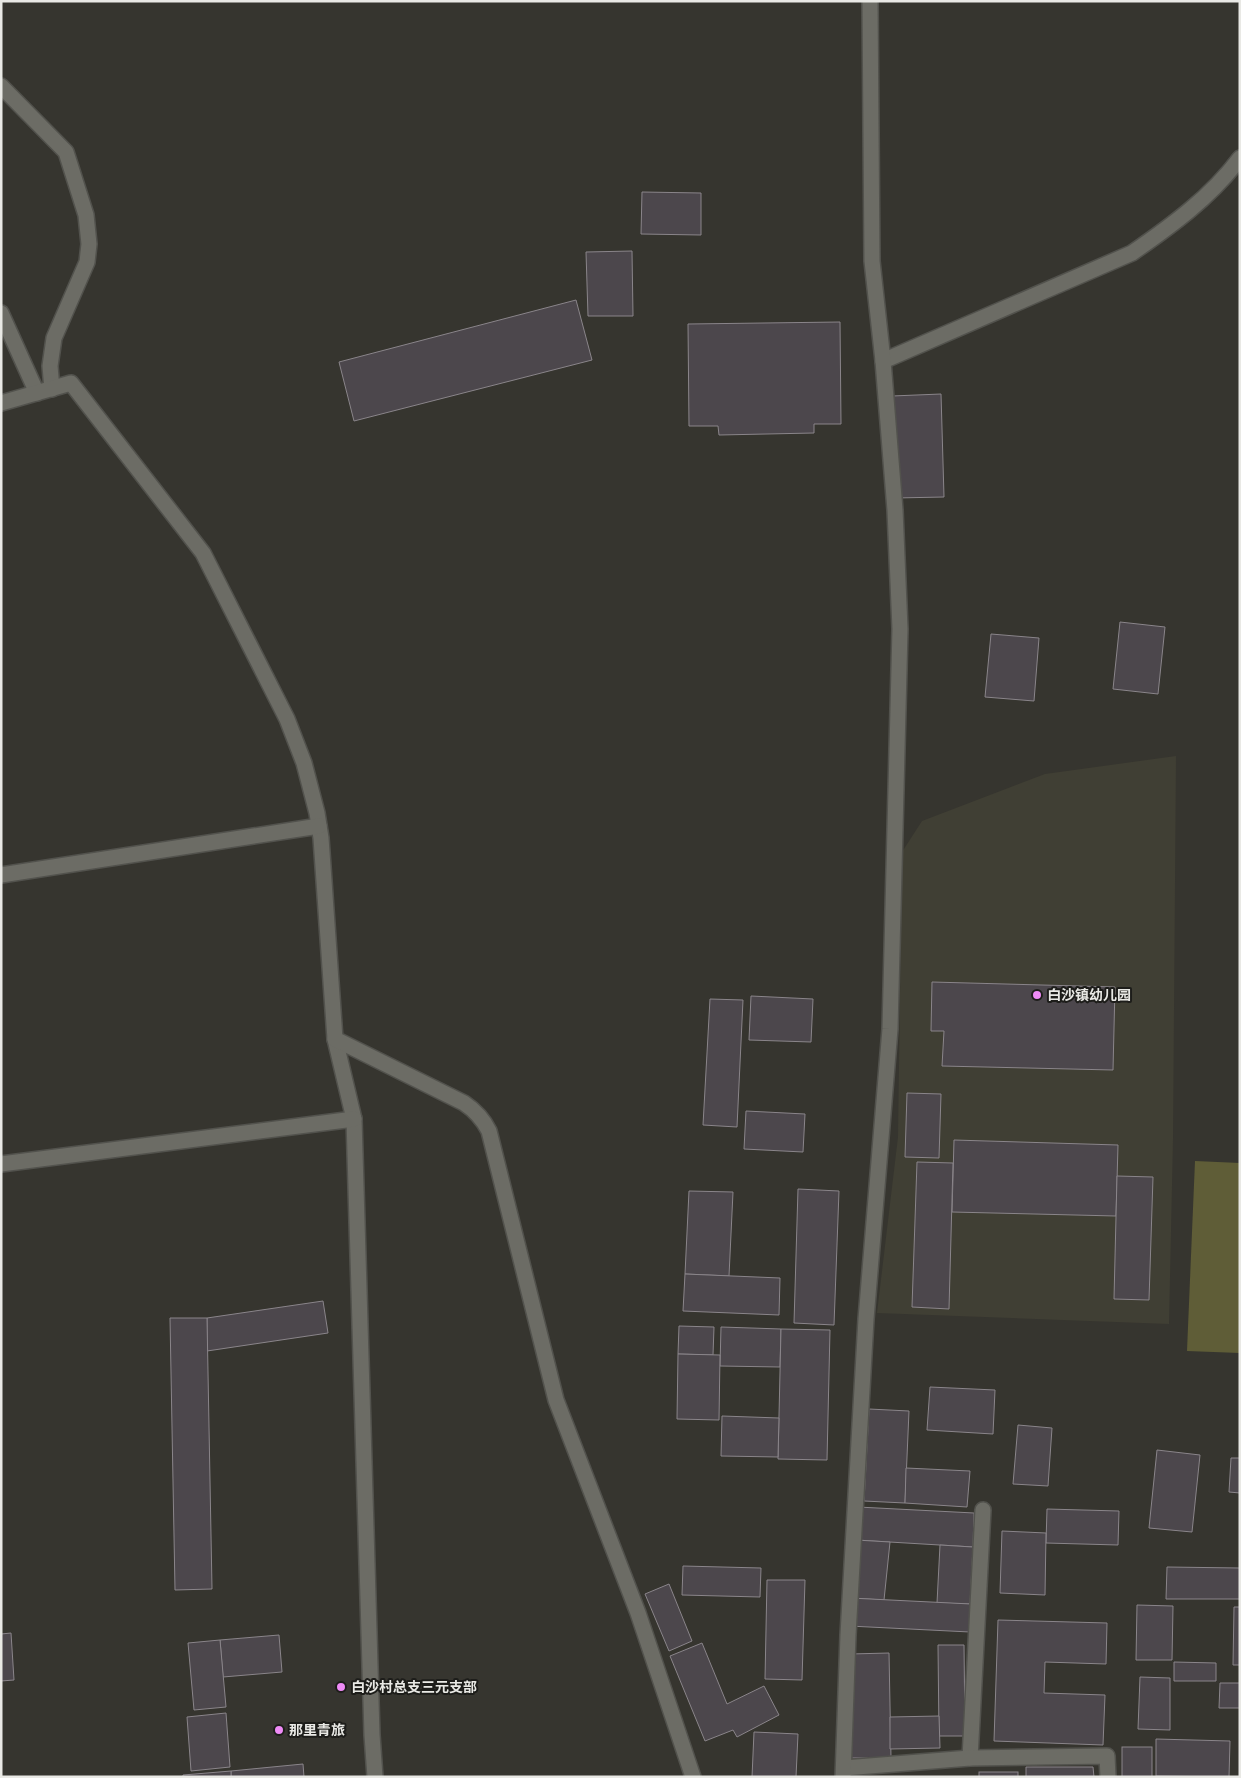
<svg xmlns="http://www.w3.org/2000/svg" width="1241" height="1778" font-family="'Work Sans','Noto Sans SC',sans-serif">
<rect width="100%" height="100%" fill="#36352f"/>
<polygon fill="#403f34" points="1176,756 1173,1139 1169,1324 877,1313 898,1137 902,852 922,821 1045,774"/>
<polygon fill="#5f5d37" points="1195,1161 1240,1163 1240,1353 1187,1351"/>
<g fill="#4c474c" stroke="#8a858a">
<polygon points="642,192 701,193 701,235 641,234"/>
<polygon points="632,251 633,316 588,316 586,252"/>
<polygon points="576,300 592,360 354,421 339,362"/>
<polygon points="840,322 841,424 814,424 814,433 719,435 718,426 689,426 688,324"/>
<polygon points="941,394 944,497 895,498 892,396"/>
<polygon points="1120,622 1165,627 1158,694 1113,689"/>
<polygon points="991,634 1039,638 1034,701 985,697"/>
<polygon points="932,982 1115,987 1113,1070 942,1066 944,1031 931,1031"/>
<polygon points="751,996 813,999 811,1042 749,1040"/>
<polygon points="710,999 743,1000 737,1127 703,1125"/>
<polygon points="907,1093 941,1094 939,1158 905,1157"/>
<polygon points="746,1111 805,1114 803,1152 744,1149"/>
<polygon points="954,1140 1118,1145 1116,1216 952,1212"/>
<polygon points="917,1162 953,1163 949,1309 912,1307"/>
<polygon points="1117,1176 1153,1177 1149,1300 1114,1299"/>
<polygon points="798,1189 839,1191 834,1325 794,1323"/>
<polygon points="689,1191 733,1192 729,1276 685,1274"/>
<polygon points="685,1274 780,1278 779,1315 683,1311"/>
<polygon points="323,1301 328,1333 207,1351 207,1318"/>
<polygon points="170,1318 207,1318 212,1589 175,1590"/>
<polygon points="679,1326 714,1327 713,1355 678,1354"/>
<polygon points="721,1327 781,1329 780,1367 720,1366"/>
<polygon points="781,1329 830,1330 827,1460 778,1459"/>
<polygon points="678,1354 720,1355 719,1420 677,1419"/>
<polygon points="930,1387 995,1390 993,1434 927,1430"/>
<polygon points="869,1409 909,1411 905,1503 864,1501"/>
<polygon points="722,1416 779,1418 778,1457 721,1456"/>
<polygon points="1018,1425 1052,1428 1048,1486 1013,1484"/>
<polygon points="1157,1450 1200,1455 1192,1532 1149,1528"/>
<polygon points="1231,1458 1240,1458 1240,1493 1229,1492"/>
<polygon points="906,1468 970,1471 967,1507 905,1503"/>
<polygon points="858,1507 974,1513 973,1547 856,1540"/>
<polygon points="1047,1509 1119,1511 1118,1545 1046,1543"/>
<polygon points="1002,1531 1046,1533 1045,1595 1000,1593"/>
<polygon points="856,1540 890,1542 884,1600 850,1598"/>
<polygon points="940,1545 973,1547 970,1604 937,1603"/>
<polygon points="683,1566 761,1568 760,1597 682,1595"/>
<polygon points="1167,1567 1240,1568 1240,1599 1166,1599"/>
<polygon points="767,1580 805,1580 802,1680 765,1679"/>
<polygon points="669,1584 692,1641 669,1651 645,1594"/>
<polygon points="850,1598 971,1604 970,1632 849,1626"/>
<polygon points="1137,1605 1173,1606 1172,1660 1136,1660"/>
<polygon points="1234,1607 1240,1607 1240,1665 1233,1665"/>
<polygon points="998,1620 1107,1623 1106,1664 1045,1662 1044,1693 1105,1695 1103,1745 994,1741"/>
<polygon points="11,1633 14,1680 1,1681 1,1634"/>
<polygon points="279,1635 282,1672 223,1677 220,1640"/>
<polygon points="220,1640 226,1707 194,1710 188,1643"/>
<polygon points="702,1643 727,1704 764,1686 779,1715 737,1737 733,1730 705,1741 670,1656"/>
<polygon points="938,1645 964,1645 965,1736 939,1736"/>
<polygon points="889,1653 891,1758 851,1758 850,1654"/>
<polygon points="1174,1662 1216,1663 1216,1681 1174,1681"/>
<polygon points="1140,1677 1170,1678 1170,1730 1138,1729"/>
<polygon points="1220,1683 1240,1683 1240,1708 1219,1708"/>
<polygon points="226,1713 230,1767 191,1771 187,1717"/>
<polygon points="939,1716 940,1748 890,1749 890,1717"/>
<polygon points="754,1732 798,1734 796,1777 752,1777"/>
<polygon points="1156,1739 1230,1741 1229,1777 1156,1776"/>
<rect x="1122" y="1747" width="30" height="30"/>
<polygon points="303,1764 304,1777 231,1777 231,1771"/>
<polygon points="1026,1767 1093,1767 1094,1777 1026,1777"/>
<polygon points="231,1771 231,1777 183,1777 183,1775"/>
<rect x="979" y="1772" width="39" height="5"/>
</g>
<g fill="none" stroke-linecap="round" stroke-linejoin="round">
<g stroke="#52524d" stroke-width="18">
<g id="lane">
<polyline points="1,86 66,152 86,215 89,244 87,262 54,338 50,366 52,389"/>
<polyline points="335,1039 354,1119 372,1735 375,1777"/>
<polyline points="1,1164 354,1119"/>
<polyline points="970,1758 983,1510"/>
<polyline points="844,1768 970,1758 1107,1756 1108,1777"/>
</g>
</g>
<g stroke="#52524d" stroke-width="18">
<g id="street">
<polyline points="1,313 37,393"/>
<path d="M883,361L1132,253C1171,226 1211,197 1240,158"/>
<path d="M1,403L71,383L203,553L287,719L304,763L317,813L321,838L335,1039L464,1103C476,1111 483,1119 489,1131L556,1400L638,1613L693,1777"/>
<polyline points="1,875 319,826"/>
<polyline points="843,1777 848,1635 866,1319 890,1029 900,629 895,510 883,361 872,261 870,1"/>
</g>
</g>
<use href="#lane" stroke="#6c6c65" stroke-width="15"/>
<use href="#street" stroke="#6c6c65" stroke-width="15"/>
</g>
<g fill="#ef8bf6" stroke="#1d1d1a" stroke-width="2">
<circle cx="1037" cy="995" r="5"/>
<circle cx="341" cy="1687" r="5"/>
<circle cx="279" cy="1730" r="5"/>
</g>
<g text-anchor="middle" dominant-baseline="central" stroke-width="4" stroke-linejoin="round" paint-order="stroke">
<g font-size="14" font-weight="bold" fill="#e9e9e5" stroke="#1d1d1a" text-anchor="start">
<text x="1047" y="995">白沙镇幼儿园</text>
<text x="351" y="1687">白沙村总支三元支部</text>
<text x="289" y="1730">那里青旅</text>
</g>
</g>
<rect width="1241" height="1778" fill="none" stroke="#e9e9e5" stroke-width="5"/>
</svg>
